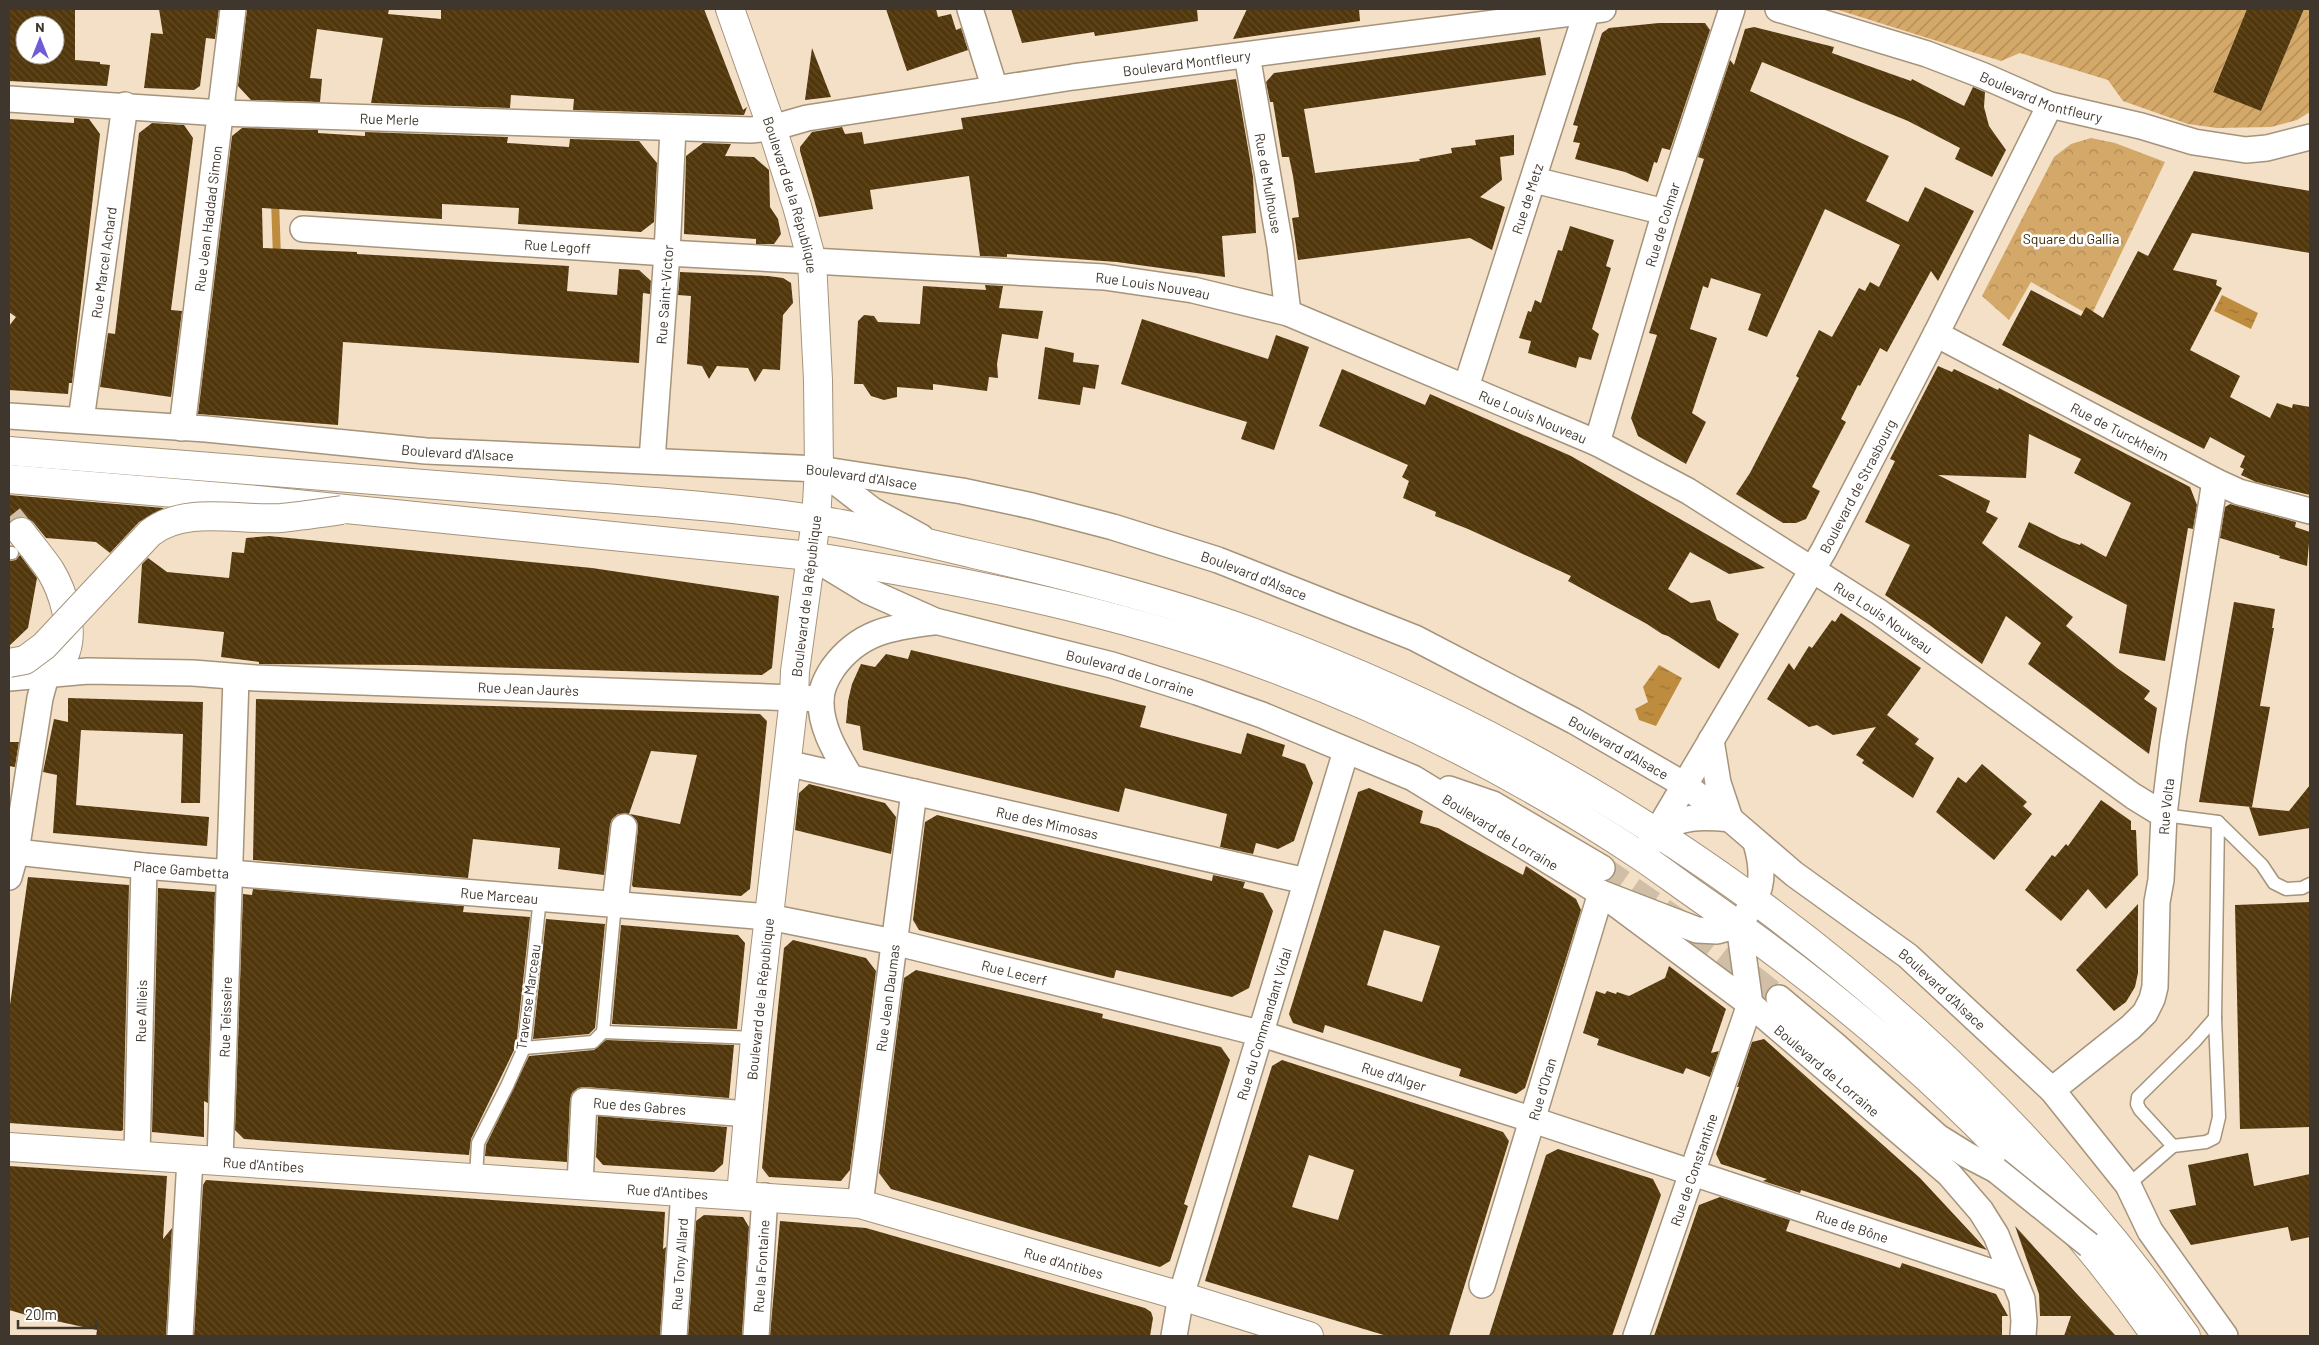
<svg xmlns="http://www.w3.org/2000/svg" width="2319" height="1345" font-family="Barlow,sans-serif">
<defs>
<pattern id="forest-crowns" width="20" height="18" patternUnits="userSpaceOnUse" patternTransform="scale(1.25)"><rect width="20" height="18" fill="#d4a868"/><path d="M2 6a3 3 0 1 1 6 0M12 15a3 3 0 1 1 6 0" fill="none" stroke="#ad8a56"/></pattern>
<pattern id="garden-furrows" width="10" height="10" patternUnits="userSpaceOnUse" patternTransform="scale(1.25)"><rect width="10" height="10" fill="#d4a868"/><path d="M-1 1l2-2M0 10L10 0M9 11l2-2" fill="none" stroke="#ad8a56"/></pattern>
<pattern id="water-ripples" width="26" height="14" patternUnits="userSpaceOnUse" patternTransform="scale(1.25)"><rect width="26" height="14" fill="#be8c3e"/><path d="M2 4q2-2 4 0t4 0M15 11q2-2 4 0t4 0" fill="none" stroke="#9c7334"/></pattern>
<pattern id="building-back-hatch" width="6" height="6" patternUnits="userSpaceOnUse" patternTransform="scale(1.25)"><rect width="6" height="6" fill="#51370b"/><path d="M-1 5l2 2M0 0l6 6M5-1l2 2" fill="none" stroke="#624c26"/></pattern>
</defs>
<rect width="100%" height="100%" fill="#f4e0c6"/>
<polygon fill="url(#forest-crowns)" points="2091,138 2115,143 2165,162 2091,316 2031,282 2009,320 1982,296 2054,157 2071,144"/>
<polygon fill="url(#garden-furrows)" points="1835,9 2247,9 2213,91 2261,111 2304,9 2310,9 2310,112 2297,120 2271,127 2217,128 2188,124 2123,101 2108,80 2020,53 2001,61"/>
<g fill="url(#water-ripples)">
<polygon points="2222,295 2258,313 2251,329 2214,311"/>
<polygon points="1659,665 1682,678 1656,726 1639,720 1635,709 1648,702 1643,687"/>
</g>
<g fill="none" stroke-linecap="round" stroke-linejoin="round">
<polyline stroke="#be8c3e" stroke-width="8" points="275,199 277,258"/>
</g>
<g fill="url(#building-back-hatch)" fill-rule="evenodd">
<path d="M9,9H75V60L100,62V64L110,65L107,86L9,81ZM25,25H55V55H25Z"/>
<polygon points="159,9 219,9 215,39 206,38 200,86 194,90 144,88 151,33 163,34"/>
<polygon points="247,9 389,9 388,14 441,19 441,9 704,9 743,110 747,107 744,115 573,110 574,99 511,95 510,108 371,103 383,38 317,29 310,78 322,79 320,102 251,100 238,86"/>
<polygon points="886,9 936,9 938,17 951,14 956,30 961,28 968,50 907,71"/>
<polygon points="1011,9 1197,9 1198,21 1095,36 1094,32 1022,43"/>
<polygon points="1247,9 1359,9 1360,21 1233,39"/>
<polygon points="2247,9 2304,9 2261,111 2213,92"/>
<polygon points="1659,23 1705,23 1710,30 1670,150 1662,148 1657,163 1654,162 1648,182 1625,172 1575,159 1580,143 1573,142 1578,126 1573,125 1602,33 1609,28"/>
<polygon points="1754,27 1834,47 1832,53 1911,81 1912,79 1964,106 1973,87 1985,92 1984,107 1989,126 2006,150 1992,177 1955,159 1960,148 1908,121 1762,62 1750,91 1889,156 1866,201 1908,222 1925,187 1974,211 1938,281 1931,271 1887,352 1880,348 1860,386 1858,385 1841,419 1846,422 1812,487 1820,491 1806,519 1796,523 1783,523 1736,494 1750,473 1799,378 1796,376 1819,330 1832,337 1859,288 1865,291 1870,282 1879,287 1900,245 1825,209 1767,337 1748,330 1761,294 1711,278 1708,288 1703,286 1690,329 1717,338 1692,413 1706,422 1686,464 1638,436 1631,418 1657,335 1649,333 1704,159 1698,157 1730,60 1734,65 1745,29"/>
<polygon points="1540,37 1546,75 1304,109 1315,173 1420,161 1419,159 1452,153 1451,148 1476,145 1475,140 1514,135 1514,155 1500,157 1502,180 1480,197 1505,207 1492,250 1470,238 1298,260 1292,218 1299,217 1293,176 1289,157 1282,157 1273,102 1270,102 1266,82 1274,73"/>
<polygon points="812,48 831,97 805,100"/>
<polygon points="1236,79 1253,177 1256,233 1222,236 1225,277 1117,262 1007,254 1007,257 980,256 969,176 870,190 873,209 819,217 800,151 800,147 812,132 842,127 845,134 862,132 864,144 963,129 961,118"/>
<polygon points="74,118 89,119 100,134 72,383 69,383 68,394 9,390 9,326 16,317 9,312 9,119 74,123"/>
<polygon points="152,123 184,125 193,138 171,310 182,311 171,397 100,387 108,333 115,334 139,133"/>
<polygon points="242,128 318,130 318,133 365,136 365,132 508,137 507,143 569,147 570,139 639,141 657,163 654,222 641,232 518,224 519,208 442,204 442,219 262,208 263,248 357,252 357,254 569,266 567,291 617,295 619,269 639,270 651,281 650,294 643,293 639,363 343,342 338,425 198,414 232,136"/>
<polygon points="703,143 731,144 725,156 754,157 769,170 770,207 778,219 781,234 774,244 756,244 756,239 684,234 686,156"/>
<polygon points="2194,171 2310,191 2310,253 2192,233 2173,270 2217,280 2216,285 2222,288 2190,350 2240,376 2230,397 2270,418 2277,403 2292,408 2293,404 2310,407 2310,495 2256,482 2241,475 2244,469 2240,467 2245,456 2210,437 2204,449 2002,345 2031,290 2081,316 2086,307 2103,318 2138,251 2148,256"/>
<polygon points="1570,226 1614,240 1606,266 1611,268 1592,329 1599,334 1591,360 1579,357 1576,368 1528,353 1531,341 1519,338 1528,311 1531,312 1535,300 1541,303 1558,250 1562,251"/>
<polygon points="680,272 768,276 783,278 791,283 793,303 783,315 780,370 763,369 755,382 748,368 717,366 709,379 702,366 687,364 691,296 678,295"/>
<polygon points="985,285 1003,286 999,308 1043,311 1038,339 1002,334 997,364 998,378 989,377 987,391 933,384 933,390 897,387 897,397 884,400 871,396 863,384 854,384 858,321 864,315 874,316 878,322 920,324 923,286 986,290"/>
<polygon points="1142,319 1268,359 1276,335 1309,347 1274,450 1241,439 1247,422 1121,384"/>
<polygon points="1045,347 1074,353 1073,362 1099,365 1095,389 1083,387 1080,405 1038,399"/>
<polygon points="1938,366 1952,372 1954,369 1998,390 1999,388 2190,487 2197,505 2193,529 2188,528 2165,661 2119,653 2127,605 2018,547 2029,522 2061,538 2080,545 2081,543 2106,557 2131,503 2074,473 2081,459 2029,434 2026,478 1938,475 1990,501 1986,512 1998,518 1982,543 2073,617 2066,626 2117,668 2150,691 2144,699 2157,708 2149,754 2028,664 2041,643 2006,616 1982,664 1928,624 1885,595 1910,545 1865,522 1895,461 1890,459"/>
<polygon points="1342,369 1425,405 1430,394 1571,456 1765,568 1729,574 1690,552 1668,589 1691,603 1710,600 1717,620 1739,634 1719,669 1668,636 1662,634 1647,624 1568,581 1571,576 1468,529 1435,516 1436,512 1403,498 1409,481 1402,477 1408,465 1319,426"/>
<polygon points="9,495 164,508 139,522 110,553 96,542 46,538 33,522 26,517 18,517 9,523"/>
<polygon points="2230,504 2296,522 2295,527 2310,532 2307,566 2279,558 2280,556 2220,538 2225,507"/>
<polygon points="269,536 592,568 779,596 772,668 762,675 415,665 259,664 259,662 221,657 224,632 138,623 142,564 148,558 167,572 229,578 232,552 244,553 246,538"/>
<polygon points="20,555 37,578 28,628 9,646 9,561 16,560"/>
<polygon points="2234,602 2275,609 2272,628 2274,628 2260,706 2270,707 2252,807 2199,802"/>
<polygon points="1841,613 1921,668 1887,715 1919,739 1915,744 1934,758 1913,798 1862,763 1864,760 1856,755 1876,727 1833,735 1817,725 1809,727 1767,699 1789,663 1794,670 1809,646 1812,648 1832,620 1835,622"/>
<polygon points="911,650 1146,706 1140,727 1241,754 1247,733 1285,745 1282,756 1305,764 1313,783 1294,841 1278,849 1256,843 1253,854 1220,847 1227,814 1125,788 1119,812 863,750 860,726 846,723 848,701 852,684 861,664 875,667 886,654 908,659"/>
<polygon points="68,698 203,702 200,803 181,803 183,734 81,730 76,805 209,817 207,846 53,833 57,775 43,772 54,719 68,722"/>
<polygon points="256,699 760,714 767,721 750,889 741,896 633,887 632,885 638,828 637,821 630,814 680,824 697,755 651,751 629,814 618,814 612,819 610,825 604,875 558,869 560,848 473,839 468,878 253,860"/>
<polygon points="9,742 19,742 15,767 9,766"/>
<polygon points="1982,764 2027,802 2023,806 2032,814 1994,860 1936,812 1958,777 1966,783"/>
<polygon points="809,784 885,803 896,817 891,854 795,830 799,793"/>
<polygon points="2310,785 2310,828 2259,836 2249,807 2289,811"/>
<path d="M1369,788L1423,811L1420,823L1438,828L1523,875L1526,866L1576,899L1581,910L1565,962L1525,1088L1516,1094L1459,1076L1461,1069L1325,1025L1323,1033L1293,1023L1289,1014L1358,792ZM1384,930L1440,946L1422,1002L1367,985Z"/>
<polygon points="2101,800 2131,821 2131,830 2136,830 2138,875 2106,909 2088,889 2061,921 2025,890 2052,855 2055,857 2066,844 2068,846"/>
<polygon points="937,815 1212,881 1213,875 1245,882 1243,888 1263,893 1273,911 1249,988 1232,997 1116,970 1114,978 1112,978 919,930 913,920 925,822"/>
<polygon points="28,877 129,885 123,1130 121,1131 9,1123 9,1012"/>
<polygon points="158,888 215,892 208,1103 204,1101 204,1137 152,1132"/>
<polygon points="253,889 464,906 463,912 530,917 516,1046 471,1139 469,1155 244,1139 235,1130 243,894 252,895"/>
<polygon points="2310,902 2310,1127 2240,1129 2235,905"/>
<polygon points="2138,904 2138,973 2135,987 2126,1002 2114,1011 2076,970"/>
<polygon points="546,919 605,924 595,1028 589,1034 533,1039"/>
<polygon points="621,925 738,935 745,943 737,1029 612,1024"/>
<polygon points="793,940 866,958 876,971 850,1170 841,1181 769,1177 762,1168 784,948"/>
<polygon points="1669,966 1726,1009 1711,1053 1719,1051 1710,1077 1686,1068 1683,1074 1597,1045 1599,1039 1583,1033 1596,991 1605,994 1607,991 1616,994 1617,992 1629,996 1665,978"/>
<polygon points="916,970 1103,1014 1102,1018 1221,1047 1230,1060 1184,1204 1188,1206 1170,1261 1160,1267 891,1189 879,1173 904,978"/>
<polygon points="1764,1039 1920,1178 1987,1250 1801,1190 1800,1193 1763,1181 1767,1179 1721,1164 1716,1154 1739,1087 1737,1087 1752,1042"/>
<polygon points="606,1040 734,1045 729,1098 585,1087 578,1088 572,1093 570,1100 567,1162 485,1156 486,1145 529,1056 594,1050"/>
<path d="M1282,1060L1503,1132L1509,1141L1449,1336H1387L1205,1281L1272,1066ZM1309,1155L1354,1170L1338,1220L1292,1207Z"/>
<polygon points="598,1116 727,1127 723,1164 714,1172 603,1165 596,1157"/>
<polygon points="1558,1149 1653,1179 1661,1195 1612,1336 1489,1336 1546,1155"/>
<polygon points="2248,1153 2254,1186 2310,1174 2310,1237 2291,1241 2288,1227 2191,1245 2169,1210 2196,1205 2188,1165"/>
<polygon points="9,1166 167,1176 163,1239 172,1228 166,1336 96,1336 97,1330 47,1319 47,1321 9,1310"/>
<polygon points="206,1180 665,1212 663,1249 666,1247 660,1336 194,1336 203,1185"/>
<polygon points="1720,1197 1790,1220 1786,1231 1900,1268 1902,1263 1996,1294 2008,1316 2002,1316 2002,1336 1654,1336 1699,1205"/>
<polygon points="704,1215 743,1217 749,1227 742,1336 688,1336 696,1221"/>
<polygon points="780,1221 866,1228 1145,1308 1151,1312 1153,1318 1150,1336 770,1336"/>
<polygon points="2015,1226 2077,1294 2116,1336 2064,1336 2071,1316 2040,1316 2039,1294"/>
</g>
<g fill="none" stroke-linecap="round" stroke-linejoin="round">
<polyline stroke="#d0bea7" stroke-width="25" stroke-dasharray="25 12" stroke-linecap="butt" points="1602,868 1701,937 1779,998"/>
<polyline stroke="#d0bea7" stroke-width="28" stroke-dasharray="28 14" stroke-linecap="butt" points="9,517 21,532"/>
<g stroke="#a5937b" stroke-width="15">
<g id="lane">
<polyline points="9,553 12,553"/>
<polyline points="2164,815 2218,822 2262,865 2274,883 2286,889 2302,888 2310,884"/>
<polyline points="615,904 603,1032 755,1038"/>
<polyline points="524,1048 593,1042 603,1032"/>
<polyline points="2173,1146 2140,1110 2137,1104 2138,1097 2194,1042 2215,1018"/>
<polyline points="476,1177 478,1143 507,1086 524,1048 540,898"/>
<polyline points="2128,1185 2173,1146 2206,1142 2214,1138 2219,1117 2215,1018 2218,822"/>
</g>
</g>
<g stroke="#a5937b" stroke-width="28">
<g id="street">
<polyline points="970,9 995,89"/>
<path id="s1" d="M1778,9L1927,54L1984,76L2050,105L2141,126L2194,142L2246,150L2267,148L2310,137"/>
<path id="s2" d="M1247,55L1280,246L1288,313"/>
<path id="s3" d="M9,99L221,113L751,130L772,128L807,118L1073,77L1603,9"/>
<polyline points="1534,180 1665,212"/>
<path id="s4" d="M303,229L667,253L1104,277L1193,290L1288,313L1597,443L1688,491L1879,612L2133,796L2164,815"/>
<path id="s5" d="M1936,334L2215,481L2239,492L2310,511"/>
<path id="s6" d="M1466,387L1587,11"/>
<path id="s7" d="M9,416L206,429L426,451L819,469L962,491L1032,506L1113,527L1218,560L1415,638L1574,721L1683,784L1730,819L1794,874L1908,956L2052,1090L2128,1185L2150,1231L2225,1336"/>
<path id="s8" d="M81,420L125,105"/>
<path id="s9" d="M182,428L233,9"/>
<path id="s10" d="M1597,443L1665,212L1732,9"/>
<path id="s11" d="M652,460L667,253L673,128"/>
<polyline points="819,469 872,510 921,537"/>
<path id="s12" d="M812,557L868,591L935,621L1112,665L1197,692L1262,715L1413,778L1601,893L1750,1004L1949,1174L1981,1211L1996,1235L2022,1299L2024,1321L2023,1336"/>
<path id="s13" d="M46,676L40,698L16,852L144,866L769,917L894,942L1259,1033L1530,1119L2013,1279"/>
<path id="s14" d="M9,678L88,671L193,673L256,678L821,699"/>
<polyline points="1711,740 1718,783 1730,819"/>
<path id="s15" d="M786,763L1306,881"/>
<path d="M850,777C837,754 820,728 821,700C821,689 827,677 833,668C859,632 891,627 933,622"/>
<polyline points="1449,789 1493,804 1602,868"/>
<path d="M1655,832C1682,816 1700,816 1730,819"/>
<path id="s16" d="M1642,857L1824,550L1936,334L2050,105"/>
<polyline points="9,877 16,852"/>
<polyline points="615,904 624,827"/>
<polyline points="1779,998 1835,1045 1938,1137 1967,1155 1996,1170"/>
<path id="s17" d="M2052,1090L2131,1027L2145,1013L2152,999L2155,987L2157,902L2161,880L2164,815L2173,741L2215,481"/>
<path id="s18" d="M137,1155L144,866"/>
<path id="s19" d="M220,1161L236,678"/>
<path id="s20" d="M580,1184L584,1101L748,1114"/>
<path id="s21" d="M860,1204L914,792"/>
<path id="s22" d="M1482,1285L1601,893L1697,930L1717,931L1739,925C1760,894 1767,880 1756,843"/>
<polyline points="180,1336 190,1159"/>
<path id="s23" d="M674,1336L684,1191"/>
<path id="s24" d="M756,1336L765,1196"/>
<path id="s25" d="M1174,1336L1181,1296L1346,751"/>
<path id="s26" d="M1636,1336L1750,1004L1739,925"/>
</g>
</g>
<g stroke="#a5937b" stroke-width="30">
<g id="secondary">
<path id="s27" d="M730,9L772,128L797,206L812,261L818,380L819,469L816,520L795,671L794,698L755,1038L741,1195"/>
<path id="s28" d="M9,1147L860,1204L1181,1296L1309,1336"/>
</g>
</g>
<g stroke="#a5937b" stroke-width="30">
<g id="highway">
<path d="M9,451C180,466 352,478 524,492C622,500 721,505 818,520C870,528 922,542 974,554C1062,574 1150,596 1235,626C1612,759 1955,1008 2186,1336"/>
<path d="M9,479L257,500L810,556C950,578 1090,606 1225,651C1371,701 1513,771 1642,857C1664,872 1685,888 1707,903C1882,1026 2033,1161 2156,1336"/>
<path d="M21,532C31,545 41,557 50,570C63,591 76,631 64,656C60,664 52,670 46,676"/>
</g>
</g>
<use href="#lane" stroke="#fff" stroke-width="12"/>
<use href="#street" stroke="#fff" stroke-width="25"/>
<use href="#secondary" stroke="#fff" stroke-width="28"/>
<use href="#highway" stroke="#fff" stroke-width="28"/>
<g stroke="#a5937b" stroke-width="28" stroke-linecap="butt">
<polyline id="street-bridge" points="1996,1170 2089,1245"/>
</g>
<g stroke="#a5937b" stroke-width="30" stroke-linecap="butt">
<path id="highway-bridge" d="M9,663L25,660L44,646L150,533C185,505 239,521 281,518C301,516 322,513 342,510"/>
</g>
<use href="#street-bridge" stroke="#fff" stroke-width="25"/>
<use href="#highway-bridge" stroke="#fff" stroke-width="28"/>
</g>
<g text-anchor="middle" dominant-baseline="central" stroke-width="5" stroke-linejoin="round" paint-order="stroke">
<g font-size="14" fill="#3f372d" stroke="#fff">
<text stroke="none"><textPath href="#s3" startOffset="1184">Boulevard Montfleury</textPath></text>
<text stroke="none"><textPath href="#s1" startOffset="278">Boulevard Montfleury</textPath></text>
<text stroke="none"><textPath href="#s3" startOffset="381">Rue Merle</textPath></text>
<text stroke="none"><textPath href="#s2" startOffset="130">Rue de Mulhouse</textPath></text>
<text stroke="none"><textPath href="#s27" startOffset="196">Boulevard de la République</textPath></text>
<text stroke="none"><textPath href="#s6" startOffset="198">Rue de Metz</textPath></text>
<text stroke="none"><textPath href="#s9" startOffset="211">Rue Jean Haddad Simon</textPath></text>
<text stroke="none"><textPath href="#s10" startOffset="228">Rue de Colmar</textPath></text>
<text stroke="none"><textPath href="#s4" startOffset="255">Rue Legoff</textPath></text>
<text stroke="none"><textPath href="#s8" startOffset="159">Rue Marcel Achard</textPath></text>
<text stroke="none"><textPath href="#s4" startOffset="852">Rue Louis Nouveau</textPath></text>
<text stroke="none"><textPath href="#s11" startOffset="166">Rue Saint-Victor</textPath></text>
<text stroke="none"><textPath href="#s4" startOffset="1256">Rue Louis Nouveau</textPath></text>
<text stroke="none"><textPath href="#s5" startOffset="208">Rue de Turckheim</textPath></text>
<text stroke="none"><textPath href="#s7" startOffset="450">Boulevard d'Alsace</textPath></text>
<text stroke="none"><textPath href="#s7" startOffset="855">Boulevard d'Alsace</textPath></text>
<text stroke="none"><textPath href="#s16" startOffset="429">Boulevard de Strasbourg</textPath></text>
<text stroke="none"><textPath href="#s7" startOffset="1261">Boulevard d'Alsace</textPath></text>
<text transform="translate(806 596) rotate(-83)">Boulevard de la République</text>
<text stroke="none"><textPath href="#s4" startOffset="1661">Rue Louis Nouveau</textPath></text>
<text stroke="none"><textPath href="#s12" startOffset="341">Boulevard de Lorraine</textPath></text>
<text stroke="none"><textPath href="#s14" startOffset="520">Rue Jean Jaurès</textPath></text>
<text stroke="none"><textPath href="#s7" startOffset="1665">Boulevard d'Alsace</textPath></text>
<text stroke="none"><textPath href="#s17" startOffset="330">Rue Volta</textPath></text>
<text stroke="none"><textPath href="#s15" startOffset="268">Rue des Mimosas</textPath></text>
<text stroke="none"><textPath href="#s12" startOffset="746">Boulevard de Lorraine</textPath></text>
<text stroke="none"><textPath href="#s13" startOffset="345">Place Gambetta</textPath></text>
<text stroke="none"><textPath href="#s13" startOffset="664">Rue Marceau</textPath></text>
<text stroke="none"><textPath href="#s13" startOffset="1186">Rue Lecerf</textPath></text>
<text stroke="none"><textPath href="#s7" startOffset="2070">Boulevard d'Alsace</textPath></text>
<text transform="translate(528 997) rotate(-82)">Traverse Marceau</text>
<text stroke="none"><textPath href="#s21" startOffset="208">Rue Jean Daumas</textPath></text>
<text transform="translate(760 999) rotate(-84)">Boulevard de la République</text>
<text stroke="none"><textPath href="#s18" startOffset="144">Rue Allieis</textPath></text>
<text stroke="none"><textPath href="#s19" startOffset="144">Rue Teisseire</textPath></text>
<text stroke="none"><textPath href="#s25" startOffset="325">Rue du Commandant Vidal</textPath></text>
<text stroke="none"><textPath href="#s12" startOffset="1151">Boulevard de Lorraine</textPath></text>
<text stroke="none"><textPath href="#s13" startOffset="1580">Rue d'Alger</textPath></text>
<text stroke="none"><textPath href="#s22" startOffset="205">Rue d'Oran</textPath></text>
<text stroke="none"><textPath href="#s20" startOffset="139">Rue des Gabres</textPath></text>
<text stroke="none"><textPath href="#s28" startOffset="255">Rue d'Antibes</textPath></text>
<text stroke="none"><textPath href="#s26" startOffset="176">Rue de Constantine</textPath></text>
<text stroke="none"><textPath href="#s28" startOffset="660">Rue d'Antibes</textPath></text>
<text stroke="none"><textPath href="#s13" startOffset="2062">Rue de Bône</textPath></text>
<text stroke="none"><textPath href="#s28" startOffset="1065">Rue d'Antibes</textPath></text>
<text stroke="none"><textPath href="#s23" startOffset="72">Rue Tony Allard</textPath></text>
<text stroke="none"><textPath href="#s24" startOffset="70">Rue la Fontaine</textPath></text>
</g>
<g font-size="14" fill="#3c2805" stroke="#fff">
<text x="2071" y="238">Square du Gallia</text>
</g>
</g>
<rect width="2319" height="1345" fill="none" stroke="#3f372d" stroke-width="20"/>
<g transform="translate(40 40)"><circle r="24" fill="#ffffff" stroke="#b2afab"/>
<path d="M0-4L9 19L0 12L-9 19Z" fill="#6e5cd6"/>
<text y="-8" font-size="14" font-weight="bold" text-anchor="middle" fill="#3f372d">N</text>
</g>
<path d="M18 1320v8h78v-8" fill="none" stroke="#3f372d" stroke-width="2.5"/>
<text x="25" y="1320" font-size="15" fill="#3f372d" stroke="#ffffff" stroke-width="4" paint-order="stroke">20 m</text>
</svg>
